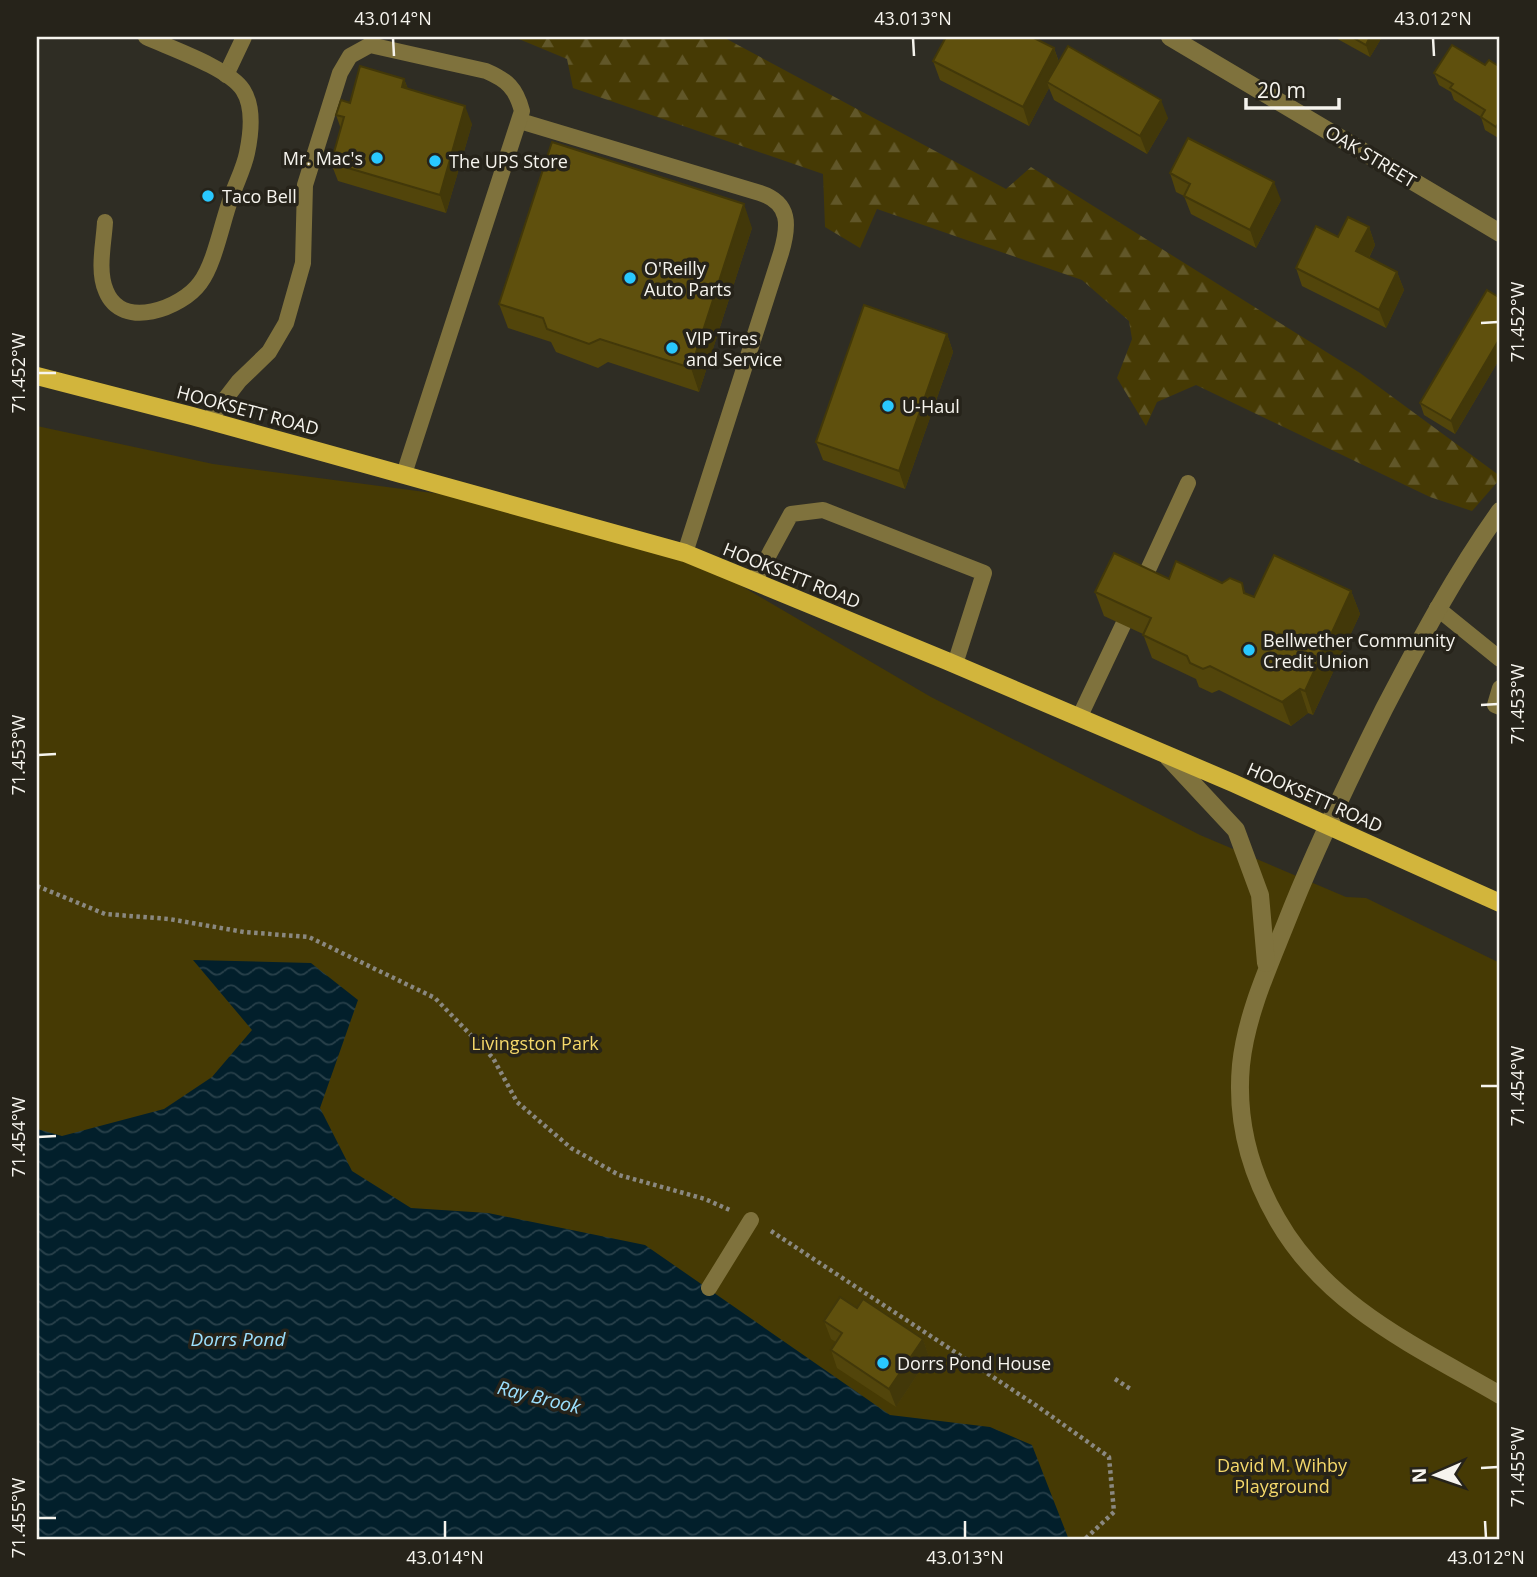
<svg xmlns="http://www.w3.org/2000/svg" width="1537" height="1577" font-family="'Open Sans',sans-serif">
<defs>
<pattern id="forest-firs" width="22" height="20" patternUnits="userSpaceOnUse" patternTransform="scale(1.75)"><rect width="22" height="20" fill="#463a04"/><path d="M5 1l3.5 6h-7zM16 11l3.5 6h-7z" fill="#615729"/></pattern>
<pattern id="water-waves" width="16" height="10" patternUnits="userSpaceOnUse" patternTransform="scale(1.75)"><rect width="16" height="10" fill="#021f2b"/><path d="M0 5q4-4 8 0t8 0" fill="none" stroke="#28404a"/></pattern>
</defs>
<rect width="100%" height="100%" fill="#2f2d24"/>
<polygon fill="url(#forest-firs)" points="514,37 723,37 1006,189 1031,167 1360,373 1500,476 1500,479 1472,511 1430,497 1196,385 1157,402 1146,426 1117,378 1132,339 1129,321 1082,280 877,209 860,248 825,227 823,174 573,88 567,59"/>
<polygon fill="#463a04" points="37,426 213,464 509,503 685,553 931,697 1200,835 1346,897 1366,898 1500,963 1500,1540 37,1540"/>
<polygon fill="url(#water-waves)" points="193,960 311,963 358,1000 320,1108 352,1171 411,1208 488,1213 645,1245 890,1415 990,1427 1032,1445 1069,1540 37,1540 37,1129 62,1136 164,1109 212,1077 252,1030"/>
<g fill="none" stroke-linecap="round" stroke-linejoin="round">
<g stroke="#8a8880" stroke-width="4.5" stroke-dasharray="3.5 3.5" stroke-linecap="butt">
<polyline points="37,886 105,914 169,919 244,932 309,937 435,998 493,1058 517,1102 571,1148 619,1175 705,1199 732,1211"/>
<polyline points="771,1231 1037,1406 1109,1457 1114,1512 1084,1540"/>
<polyline points="1115,1379 1132,1390"/>
</g>
<g stroke="#7f723d" stroke-width="16">
<polyline points="226,75 244,37"/>
<path d="M520,121L760,193C791,203 789,226 781,253L685,553"/>
<path d="M105,222C104,242 97,271 106,291C122,331 182,308 200,283C215,263 222,222 231,198C236,183 244,168 247,153C251,134 254,107 243,90C229,68 170,48 146,37"/>
<path d="M209,420L239,381L269,352L286,323L303,263L305,185L340,73L350,56L370,45L486,71C507,80 516,88 522,111L404,474"/>
<polyline points="754,582 791,514 823,510 984,573 955,664"/>
<polyline points="1141,585 1188,483"/>
<polyline points="1437,608 1500,659"/>
<polyline points="1500,688 1495,705 1500,707"/>
<polyline points="1079,718 1123,625"/>
<polyline points="709,1288 751,1220"/>
</g>
<g stroke="#7f723d" stroke-width="18">
<polyline points="1170,37 1500,233"/>
<path d="M1500,511C1455,574 1420,640 1384,709C1349,779 1315,849 1286,923C1268,968 1246,1016 1241,1065C1236,1119 1250,1172 1277,1219C1327,1307 1416,1346 1500,1395"/>
<polyline points="1168,757 1236,830 1260,895 1266,963"/>
</g>
<polyline stroke="#d2b53c" stroke-width="18" points="37,376 192,416 685,553 947,661 1233,783 1500,903"/>
</g>
<g fill="#52450b">
<polygon points="1334,37 1382,37 1370,57"/>
<polygon points="1054,48 1059,62 1168,118 1147,154 1054,100 1049,88 1029,126 940,80 933,61"/>
<polygon points="1500,67 1500,139 1485,130 1481,117 1454,100 1451,92 1439,85 1434,73"/>
<polygon points="404,79 408,89 472,124 446,213 338,181 331,163 341,129 336,115"/>
<polygon points="1170,173 1281,200 1256,248 1191,214 1184,196 1176,192"/>
<polygon points="1369,227 1375,245 1369,258 1397,272 1404,290 1386,328 1302,286 1296,268 1338,237"/>
<polygon points="752,228 699,392 608,362 598,368 556,352 551,342 508,328 499,304"/>
<polygon points="1500,298 1500,358 1455,434 1424,415 1420,403"/>
<polygon points="947,334 953,352 905,489 823,460 816,442"/>
<polygon points="1169,579 1222,583 1242,583 1245,593 1254,597 1351,591 1360,614 1313,715 1308,713 1291,726 1219,690 1212,693 1199,687 1196,679 1152,658 1143,634 1104,616 1095,592"/>
<polygon points="857,1308 923,1339 929,1357 896,1407 837,1368 831,1350 836,1342 831,1339 824,1321"/>
</g>
<g fill="#423809">
<polygon points="1370,37 1382,37 1370,57 1366,45"/>
<polygon points="1054,48 1060,66 1047,82 1049,88 1029,126 1023,107"/>
<polygon points="404,79 411,97 402,87"/>
<polygon points="1161,100 1168,118 1147,154 1140,136"/>
<polygon points="465,106 472,124 446,213 440,195"/>
<polygon points="1500,120 1500,138 1496,127"/>
<polygon points="1274,182 1281,200 1256,248 1250,230"/>
<polygon points="744,204 752,228 699,392 691,368"/>
<polygon points="1369,227 1375,245 1363,269 1356,251"/>
<polygon points="1397,272 1404,290 1386,328 1379,310"/>
<polygon points="947,334 953,352 905,489 899,471"/>
<polygon points="1500,338 1500,358 1455,434 1451,421"/>
<polygon points="1351,591 1360,614 1313,715 1305,691"/>
<polygon points="1300,689 1308,713 1291,726 1282,702"/>
<polygon points="923,1339 929,1357 896,1407 889,1389"/>
</g>
<g fill="#5f500d" stroke="#423809" stroke-width="2">
<polygon points="946,37 1032,37 1054,48 1023,107 933,61"/>
<polygon points="1352,37 1370,37 1366,45"/>
<polygon points="1452,45 1485,65 1489,60 1500,67 1500,121 1496,127 1481,117 1485,110 1450,88 1453,84 1434,73"/>
<polygon points="1068,46 1161,100 1140,136 1047,82"/>
<polygon points="360,66 404,79 402,87 465,106 440,195 331,163 344,117 336,115 341,100 350,103"/>
<polygon points="1188,138 1274,182 1250,230 1184,196 1190,184 1170,173"/>
<polygon points="552,142 744,204 691,368 600,339 589,344 547,329 543,318 499,304"/>
<polygon points="1348,217 1369,227 1356,251 1397,272 1379,310 1296,268 1316,226 1338,237"/>
<polygon points="1487,290 1500,298 1500,338 1451,421 1420,403"/>
<polygon points="864,305 947,334 899,471 816,442"/>
<polygon points="1114,553 1169,579 1176,561 1222,583 1230,578 1242,583 1244,593 1254,597 1274,555 1351,591 1305,691 1300,689 1282,702 1210,666 1203,669 1190,663 1187,656 1143,635 1151,618 1095,592"/>
<polygon points="840,1297 857,1308 863,1299 923,1339 889,1389 831,1350 842,1333 824,1321"/>
</g>
<path fill="none" stroke="#f6f4ee" stroke-width="2.5" d="M393,38L394,56M913,38L914,56M1433,38L1434,56M1481,323L1498,322M38,373H56M1481,705L1498,704M38,755L56,754M1481,1086H1498M38,1137L56,1136M1481,1468L1498,1467M38,1518H56M445,1521V1538M965,1521V1538M1485,1521L1486,1538"/>
<g fill="#29c8ff" stroke="#26231a" stroke-width="2.5">
<circle cx="377" cy="158" r="7"/>
<circle cx="435" cy="161" r="7"/>
<circle cx="208" cy="196" r="7"/>
<circle cx="630" cy="278" r="7"/>
<circle cx="672" cy="348" r="7"/>
<circle cx="888" cy="406" r="7"/>
<circle cx="1249" cy="650" r="7"/>
<circle cx="883" cy="1363" r="7"/>
</g>
<g text-anchor="middle" dominant-baseline="central" stroke-width="7" stroke-linejoin="round" paint-order="stroke">
<g font-size="18" fill="#f6f4ee" stroke="#26231a">
<text transform="translate(1371 156) rotate(31)">OAK STREET</text>
<text transform="translate(248 410) rotate(15)">HOOKSETT ROAD</text>
<text transform="translate(792 575) rotate(22)">HOOKSETT ROAD</text>
<text transform="translate(1315 797) rotate(24)">HOOKSETT ROAD</text>
</g>
<g font-size="18" fill="#f6f4ee" stroke="#26231a" text-anchor="start">
<text x="363" y="158" text-anchor="end">Mr. Mac's</text>
<text x="449" y="161">The UPS Store</text>
<text x="222" y="196">Taco Bell</text>
<text x="644" y="268">O'Reilly<tspan x="644" dy="21">Auto Parts</tspan></text>
<text x="686" y="338">VIP Tires<tspan x="686" dy="21">and Service</tspan></text>
<text x="902" y="406">U-Haul</text>
<text x="1263" y="640">Bellwether Community<tspan x="1263" dy="21">Credit Union</tspan></text>
<text x="897" y="1363">Dorrs Pond House</text>
</g>
<g font-size="18" fill="#f5d86a" stroke="#26231a">
<text x="535" y="1043">Livingston Park</text>
<text x="1282" y="1465">David M. Wihby<tspan x="1282" dy="21">Playground</tspan></text>
</g>
<g font-size="19" font-style="italic" fill="#9ce0fe" stroke="#26231a">
<text x="238" y="1339">Dorrs Pond</text>
<text transform="translate(539 1397) rotate(14)">Ray Brook</text>
</g>
</g>
<rect width="1537" height="1577" fill="none" stroke="#26231a" stroke-width="77"/>
<g transform="translate(1436 1475) rotate(268)" stroke="#26231a" stroke-width="5" paint-order="stroke">
<path d="M0-5L12 26L0 18L-12 26Z" fill="#f6f4ee"/>
<text y="-10" font-size="19" font-weight="bold" text-anchor="middle" fill="#f6f4ee">N</text>
</g>
<path d="M1246 98v10h93v-10" fill="none" stroke="#f6f4ee" stroke-width="3.5"/>
<text x="1257" y="98" font-size="21" fill="#f6f4ee" stroke="#26231a" stroke-width="5" paint-order="stroke">20 m</text>
<rect x="38" y="38" width="1460" height="1500" fill="none" stroke="#f6f4ee" stroke-width="2.5"/>
<g font-size="18" text-anchor="middle" fill="#f6f4ee">
<text x="393" y="25">43.014°N</text>
<text x="913" y="25">43.013°N</text>
<text x="1433" y="25">43.012°N</text>
<text transform="translate(1518 322) rotate(-90)" y="6">71.452°W</text>
<text transform="translate(19 373) rotate(-90)" y="6">71.452°W</text>
<text transform="translate(1518 704) rotate(-90)" y="6">71.453°W</text>
<text transform="translate(19 755) rotate(-90)" y="6">71.453°W</text>
<text transform="translate(1518 1086) rotate(-90)" y="6">71.454°W</text>
<text transform="translate(19 1137) rotate(-90)" y="6">71.454°W</text>
<text transform="translate(1518 1467) rotate(-90)" y="6">71.455°W</text>
<text transform="translate(19 1518) rotate(-90)" y="6">71.455°W</text>
<text x="445" y="1564">43.014°N</text>
<text x="965" y="1564">43.013°N</text>
<text x="1486" y="1564">43.012°N</text>
</g>
</svg>
